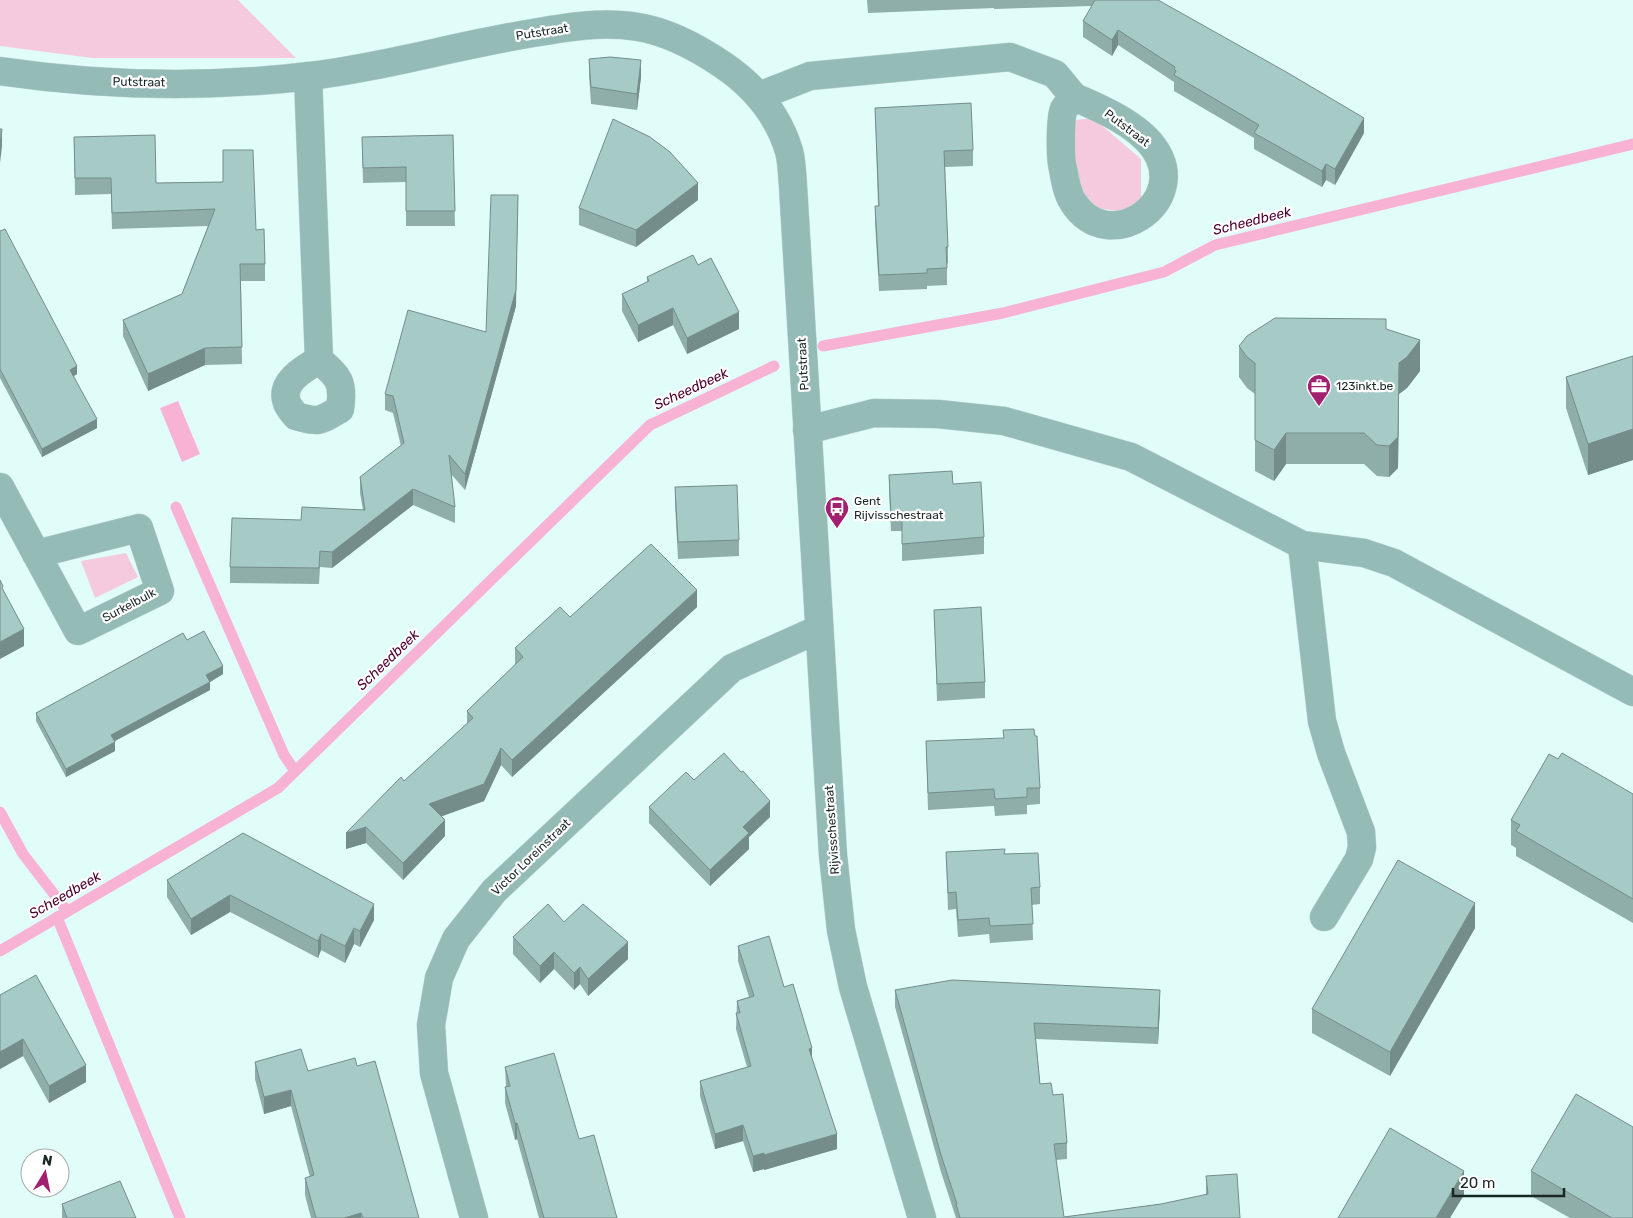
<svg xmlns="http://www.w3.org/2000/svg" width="1633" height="1218" font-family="Rubik,sans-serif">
<rect width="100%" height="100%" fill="#e0fdf9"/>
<g fill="#f5cade">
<polygon points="0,0 238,0 296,58 92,58 0,46"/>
<polygon points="1093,118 1141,159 1141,202 1125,212 1088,207 1072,166 1075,120"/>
<polygon points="126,553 138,577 95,598 81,561"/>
</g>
<polygon fill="#f8b2d4" points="178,401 200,454 182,462 160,408"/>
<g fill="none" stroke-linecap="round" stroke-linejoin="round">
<g stroke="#f8b2d4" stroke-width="11">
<polyline points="823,346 1003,313 1164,272 1215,245 1633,144"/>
<polyline points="176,507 284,755 295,771"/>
<polyline points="0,812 23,854 67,911"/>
<polyline points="57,917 180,1218"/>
<polyline points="0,951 278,788 650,425 774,366"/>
</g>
<g stroke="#bcd6d3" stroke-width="29">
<g id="street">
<path d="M0,71C102,86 208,88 310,76C385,67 458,45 533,33C568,27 603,21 638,27C669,32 698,48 723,65C754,86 778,115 789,151C792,162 792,175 793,186L833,855L841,930L853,987L922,1218"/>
<path d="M308,76L319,360C305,368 279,382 287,403C289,408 293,412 296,416C319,423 320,421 340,409C344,382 339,377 319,360"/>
<polyline points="759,96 810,76 1010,57 1055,74 1074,97"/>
<path d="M1074,97C1100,108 1137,124 1154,148C1192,202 1108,258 1073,202C1067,193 1065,180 1063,169C1060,159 1060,117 1064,109C1067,104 1071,101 1074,97Z"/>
<polyline points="807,430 874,413 938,414 1004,421 1131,457 1302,545 1364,553 1394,563 1633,692"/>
<polyline points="0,487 78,631 160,591 139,528 36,554"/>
<polyline points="1302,545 1322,721 1331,753 1361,832 1362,847 1359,859 1324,917"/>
<polyline points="474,1218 434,1073 431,1025 439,978 456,939 494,891 732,668 819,629"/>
</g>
</g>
<use href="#street" stroke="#95bbb6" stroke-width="28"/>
</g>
<g fill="#8faea9">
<polygon points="867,0 1158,0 1364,133 1335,185 1326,180 1322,187 1254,149 1254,138 1174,91 1174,82 1118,45 1112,56 1083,37 1083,21 1092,6 994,9 994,8 868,13"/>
<polygon points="589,59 641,77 637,110 591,104 589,76"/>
<polygon points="875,108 973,150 973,166 945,167 948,247 948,263 947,264 947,285 927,286 927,289 879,291 875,222 875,206 878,206"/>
<polygon points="453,135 455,226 406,226 406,182 363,183 362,137"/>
<polygon points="74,137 156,183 223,182 256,230 265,264 265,281 241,281 242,364 205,365 148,391 123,336 123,320 182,294 208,226 112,229 111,194 75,195"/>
<polygon points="698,200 636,247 579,225 579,208"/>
<polygon points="0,231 77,374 74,376 97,428 42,457 0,378"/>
<polygon points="698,265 739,329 687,354 673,325 638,342 622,311 622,294 647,283 647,277"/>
<polygon points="516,306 465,490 451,474 455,507 455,523 413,505 332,568 320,567 319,584 230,583 230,567 301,520 363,510 360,493 360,477 401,446 393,413 385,410 385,394 486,332"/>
<polygon points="1386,329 1420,371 1407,388 1399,394 1398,468 1389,477 1377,476 1364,464 1286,464 1274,481 1255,471 1255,394 1247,388 1239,377 1239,346"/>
<polygon points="1633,356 1633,460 1588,475 1566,408 1566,377"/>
<polygon points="889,475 953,484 984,537 984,554 902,561 902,531 891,531 889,492"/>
<polygon points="675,487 739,540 739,556 678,559 675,504"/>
<polygon points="697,607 512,777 501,765 484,801 441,816 445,836 403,880 366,843 346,849 404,781 467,724 467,711 515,665 515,648 570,617"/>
<polygon points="934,610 985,682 985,698 937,701"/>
<polygon points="187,640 223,674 210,682 210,690 115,741 115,751 66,777 36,721 36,713"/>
<polygon points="926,741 1040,788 1040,804 1027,805 1027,814 995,816 994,806 928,810"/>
<polygon points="1558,759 1633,794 1633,923 1516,856 1516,848 1511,845 1511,820"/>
<polygon points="694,780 770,817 749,837 749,849 710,886 649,823 649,807"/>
<polygon points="946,852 1005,854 1040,887 1040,904 1032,905 1033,940 990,943 989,934 958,937 956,909 948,910"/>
<polygon points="167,880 374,920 360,947 354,944 345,963 321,950 318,958 230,912 191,935 167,897"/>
<polygon points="564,922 628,959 588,996 580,984 574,990 554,969 540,983 513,954 513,937"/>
<polygon points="1475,928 1390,1076 1312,1033 1312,1009"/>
<polygon points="738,946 784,987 812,1061 837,1149 764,1170 764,1169 753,1172 743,1141 715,1149 700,1096 700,1081 747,1067 736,1029 737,1001 749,997 738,961"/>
<polygon points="895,990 1160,1006 1158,1044 1036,1039 1040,1084 1053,1095 1067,1143 1067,1159 1056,1160 1064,1217 1161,1204 1206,1195 1206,1176 1240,1218 956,1218 941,1172 895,1007"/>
<polygon points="0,995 86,1082 49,1103 23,1056 0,1069"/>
<polygon points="255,1062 308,1071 357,1066 419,1218 311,1218 305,1195 305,1178 310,1177 291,1106 264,1114 255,1079"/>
<polygon points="505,1067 579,1139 617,1218 539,1218 517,1139 515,1140 505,1103 505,1087 506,1086"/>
<polygon points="1531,1171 1633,1218 1570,1218 1531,1196"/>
<polygon points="62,1204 136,1218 62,1218"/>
</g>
<g fill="#748d8a">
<polygon points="1118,30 1118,45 1112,56 1112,40"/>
<polygon points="641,60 641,77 637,110 637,94"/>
<polygon points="1364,118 1364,133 1335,185 1335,169"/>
<polygon points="2,129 2,146 0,163 0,146"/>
<polygon points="1326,164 1326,180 1322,187 1322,171"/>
<polygon points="698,183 698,200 636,247 636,230"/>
<polygon points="518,195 516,306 465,490 465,474"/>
<polygon points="673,308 673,325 638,342 638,325"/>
<polygon points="739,312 739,329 687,354 687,338"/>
<polygon points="1420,340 1420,371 1407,388 1399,394 1398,468 1389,477 1389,446 1399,363"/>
<polygon points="205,348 205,365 148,391 148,374"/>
<polygon points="77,366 77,374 70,378 70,370"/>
<polygon points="97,419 97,428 42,457 42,449"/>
<polygon points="1633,429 1633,460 1588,475 1588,444"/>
<polygon points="1286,433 1286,464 1274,481 1274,450"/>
<polygon points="413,489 413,505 332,568 332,552"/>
<polygon points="697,590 697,607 512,777 512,760"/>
<polygon points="24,629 24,646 0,659 0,642"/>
<polygon points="223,666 223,674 210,682 210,690 111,743 111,735 206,675"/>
<polygon points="115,742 115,751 66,777 66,769"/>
<polygon points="501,748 501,765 484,801 429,821 429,804"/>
<polygon points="770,801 770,817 749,837 749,849 710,886 710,870 743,827"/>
<polygon points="445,820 445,836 403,880 403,863"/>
<polygon points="366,827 366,843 346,849 346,833"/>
<polygon points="230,895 230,912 191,935 191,919"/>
<polygon points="1475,903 1475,928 1390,1076 1390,1052"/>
<polygon points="374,904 374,920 360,947 360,931"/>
<polygon points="354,928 354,944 345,963 345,946"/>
<polygon points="321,934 321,950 318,958 318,941"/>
<polygon points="628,942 628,959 588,996 588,979"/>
<polygon points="554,952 554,969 540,983 540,966"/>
<polygon points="580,967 580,984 574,990 574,973"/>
<polygon points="1160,990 1160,1006 1158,1044 1158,1028"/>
<polygon points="23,1039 23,1056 0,1069 0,1052"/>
<polygon points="812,1048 812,1064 809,1049"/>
<polygon points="86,1065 86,1082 49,1103 49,1086"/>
<polygon points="291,1090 291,1106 264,1114 264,1097"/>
<polygon points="515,1123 517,1123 517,1139 515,1140"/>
<polygon points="743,1125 743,1141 715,1149 715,1134"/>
<polygon points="837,1134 837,1149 764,1170 764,1155"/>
<polygon points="764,1153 764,1169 753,1172 753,1156"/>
<polygon points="1464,1171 1464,1195 1450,1218 1436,1218"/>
<polygon points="361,1213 361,1218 344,1218"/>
</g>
<g fill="#a6cac5" stroke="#748d8a">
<polygon points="1095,0 1158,0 1288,73 1364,118 1335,169 1326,164 1322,171 1254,133 1259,125 1174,75 1176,71 1174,69 1175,67 1118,30 1112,40 1083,21"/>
<polygon points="610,57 641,60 637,94 591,87 589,59"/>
<polygon points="971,103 973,150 944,151 948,247 946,247 947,268 927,269 927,273 879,275 875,206 879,206 875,108"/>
<polygon points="613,119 650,137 670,152 698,183 636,230 579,208"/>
<polygon points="0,129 2,129 0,146"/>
<polygon points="155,135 156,183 223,182 223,150 253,150 256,230 264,229 265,264 240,264 242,347 205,348 148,374 123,320 182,294 215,209 112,213 111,178 75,178 74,137"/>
<polygon points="453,135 455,211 406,211 406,167 363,168 362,137"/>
<polygon points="491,195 518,195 516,290 465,474 449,455 455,507 413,489 332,552 320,551 319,568 230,567 232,518 301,520 302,507 365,510 360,477 404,443 393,396 385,394 408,310 486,332"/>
<polygon points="5,229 77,366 70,370 97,419 42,449 0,369 0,231"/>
<polygon points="693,255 698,265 711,258 739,312 687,338 673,308 638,325 622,294 649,281 647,277"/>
<polygon points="1275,318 1386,319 1386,329 1420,340 1407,357 1399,363 1398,437 1389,446 1377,445 1364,433 1286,433 1274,450 1255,440 1255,363 1247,357 1239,346 1247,336"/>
<polygon points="1633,356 1633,429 1588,444 1566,377"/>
<polygon points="952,471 953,484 981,482 984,537 902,544 902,514 891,514 889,475"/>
<polygon points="737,485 739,540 678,542 675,487"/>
<polygon points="651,544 697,590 512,760 501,748 484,784 429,804 445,820 403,863 366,827 346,833 401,777 404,781 473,718 467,711 523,657 515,648 560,607 570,617"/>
<polygon points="0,580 3,586 2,588 24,629 0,642"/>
<polygon points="981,607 985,682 937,684 934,610"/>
<polygon points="204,631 223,666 206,675 210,682 111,735 115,742 66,769 36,713 183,633 187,640"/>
<polygon points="1034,729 1035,736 1037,736 1040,788 1027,788 1027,797 995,799 994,789 928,793 926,741 1004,738 1003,730"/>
<polygon points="724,753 741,772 743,771 770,801 743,827 749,833 710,870 649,807 686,772 694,780"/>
<polygon points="1562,753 1633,794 1633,899 1516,831 1520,825 1511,820 1549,754 1558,759"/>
<polygon points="243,833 374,904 360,931 354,928 345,946 321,934 318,941 230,895 191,919 167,880"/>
<polygon points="1005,849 1004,854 1038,853 1040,887 1031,888 1033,924 990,926 989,918 958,920 956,892 948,893 946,852"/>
<polygon points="1398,860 1475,903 1390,1052 1312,1009"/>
<polygon points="548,904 564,922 583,904 628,942 588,979 580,967 574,973 554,952 540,966 513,937"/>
<polygon points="769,936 784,987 793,984 812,1048 809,1049 837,1134 764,1155 764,1153 753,1156 743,1125 715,1134 700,1081 751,1066 736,1013 740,1013 737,1001 754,996 738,946"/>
<polygon points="36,975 86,1065 49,1086 23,1039 0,1052 0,995"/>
<polygon points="952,980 1160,990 1158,1028 1034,1023 1040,1084 1051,1083 1053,1095 1063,1094 1067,1143 1054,1144 1064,1217 1161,1204 1208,1194 1206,1176 1237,1174 1240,1218 960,1218 956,1204 957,1204 941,1155 895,990"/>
<polygon points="301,1049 308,1071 355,1058 357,1066 375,1061 419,1218 363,1218 361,1213 344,1218 316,1218 305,1178 314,1175 291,1090 264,1097 255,1062"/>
<polygon points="554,1053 579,1139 594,1135 617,1218 544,1218 517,1123 515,1123 505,1087 510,1086 505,1067"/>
<polygon points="1576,1094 1633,1127 1633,1218 1612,1218 1531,1171"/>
<polygon points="1390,1128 1464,1171 1436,1218 1338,1218"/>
<polygon points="120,1181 136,1218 67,1218 62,1204"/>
</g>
<defs>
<g id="office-pin" transform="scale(1.25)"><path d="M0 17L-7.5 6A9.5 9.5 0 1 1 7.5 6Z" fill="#a22070" stroke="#fff"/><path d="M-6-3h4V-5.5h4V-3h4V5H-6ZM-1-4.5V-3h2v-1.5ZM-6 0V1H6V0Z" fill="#fff"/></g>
<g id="bus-pin" transform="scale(1.25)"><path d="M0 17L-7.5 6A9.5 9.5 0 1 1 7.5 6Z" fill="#a22070" stroke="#fff"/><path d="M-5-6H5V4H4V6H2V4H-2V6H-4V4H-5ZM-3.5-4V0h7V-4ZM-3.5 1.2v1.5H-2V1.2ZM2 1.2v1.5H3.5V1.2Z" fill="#fff"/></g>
</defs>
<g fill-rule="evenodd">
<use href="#office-pin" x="1319" y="386"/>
<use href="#bus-pin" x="837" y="508"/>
</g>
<g text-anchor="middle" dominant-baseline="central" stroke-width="4.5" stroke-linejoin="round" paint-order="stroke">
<g font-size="12" fill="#192725" stroke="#fff">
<text transform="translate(542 32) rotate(-9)">Putstraat</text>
<text transform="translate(139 82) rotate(1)">Putstraat</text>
<text transform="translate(1127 128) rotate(37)">Putstraat</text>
<text transform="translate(803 364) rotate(-93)">Putstraat</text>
<text transform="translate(129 605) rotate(-28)">Surkelbulk</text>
<text transform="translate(832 830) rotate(-94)">Rijvisschestraat</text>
<text transform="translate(531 857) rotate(-44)">Victor Loreinstraat</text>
</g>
<g font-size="12" fill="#192725" stroke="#fff" text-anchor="start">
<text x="1336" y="386">123inkt.be</text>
<text x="854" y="501">Gent<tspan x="854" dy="14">Rijvisschestraat</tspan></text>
</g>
<g font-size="14" font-style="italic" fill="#4f0033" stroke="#fff">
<text transform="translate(1252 221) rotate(-14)">Scheedbeek</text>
<text transform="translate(691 389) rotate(-25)">Scheedbeek</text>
<text transform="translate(388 660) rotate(-44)">Scheedbeek</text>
<text transform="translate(65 895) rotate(-30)">Scheedbeek</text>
</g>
</g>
<g transform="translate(45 1173) rotate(10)"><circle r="24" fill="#ffffff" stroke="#a3a9a8"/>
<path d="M0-4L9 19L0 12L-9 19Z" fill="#a22070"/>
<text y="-8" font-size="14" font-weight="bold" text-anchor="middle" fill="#192725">N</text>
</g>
<path d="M1453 1188v8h111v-8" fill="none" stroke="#192725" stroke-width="2.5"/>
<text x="1460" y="1188" font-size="15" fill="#192725" stroke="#ffffff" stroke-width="4" paint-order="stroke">20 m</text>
</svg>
